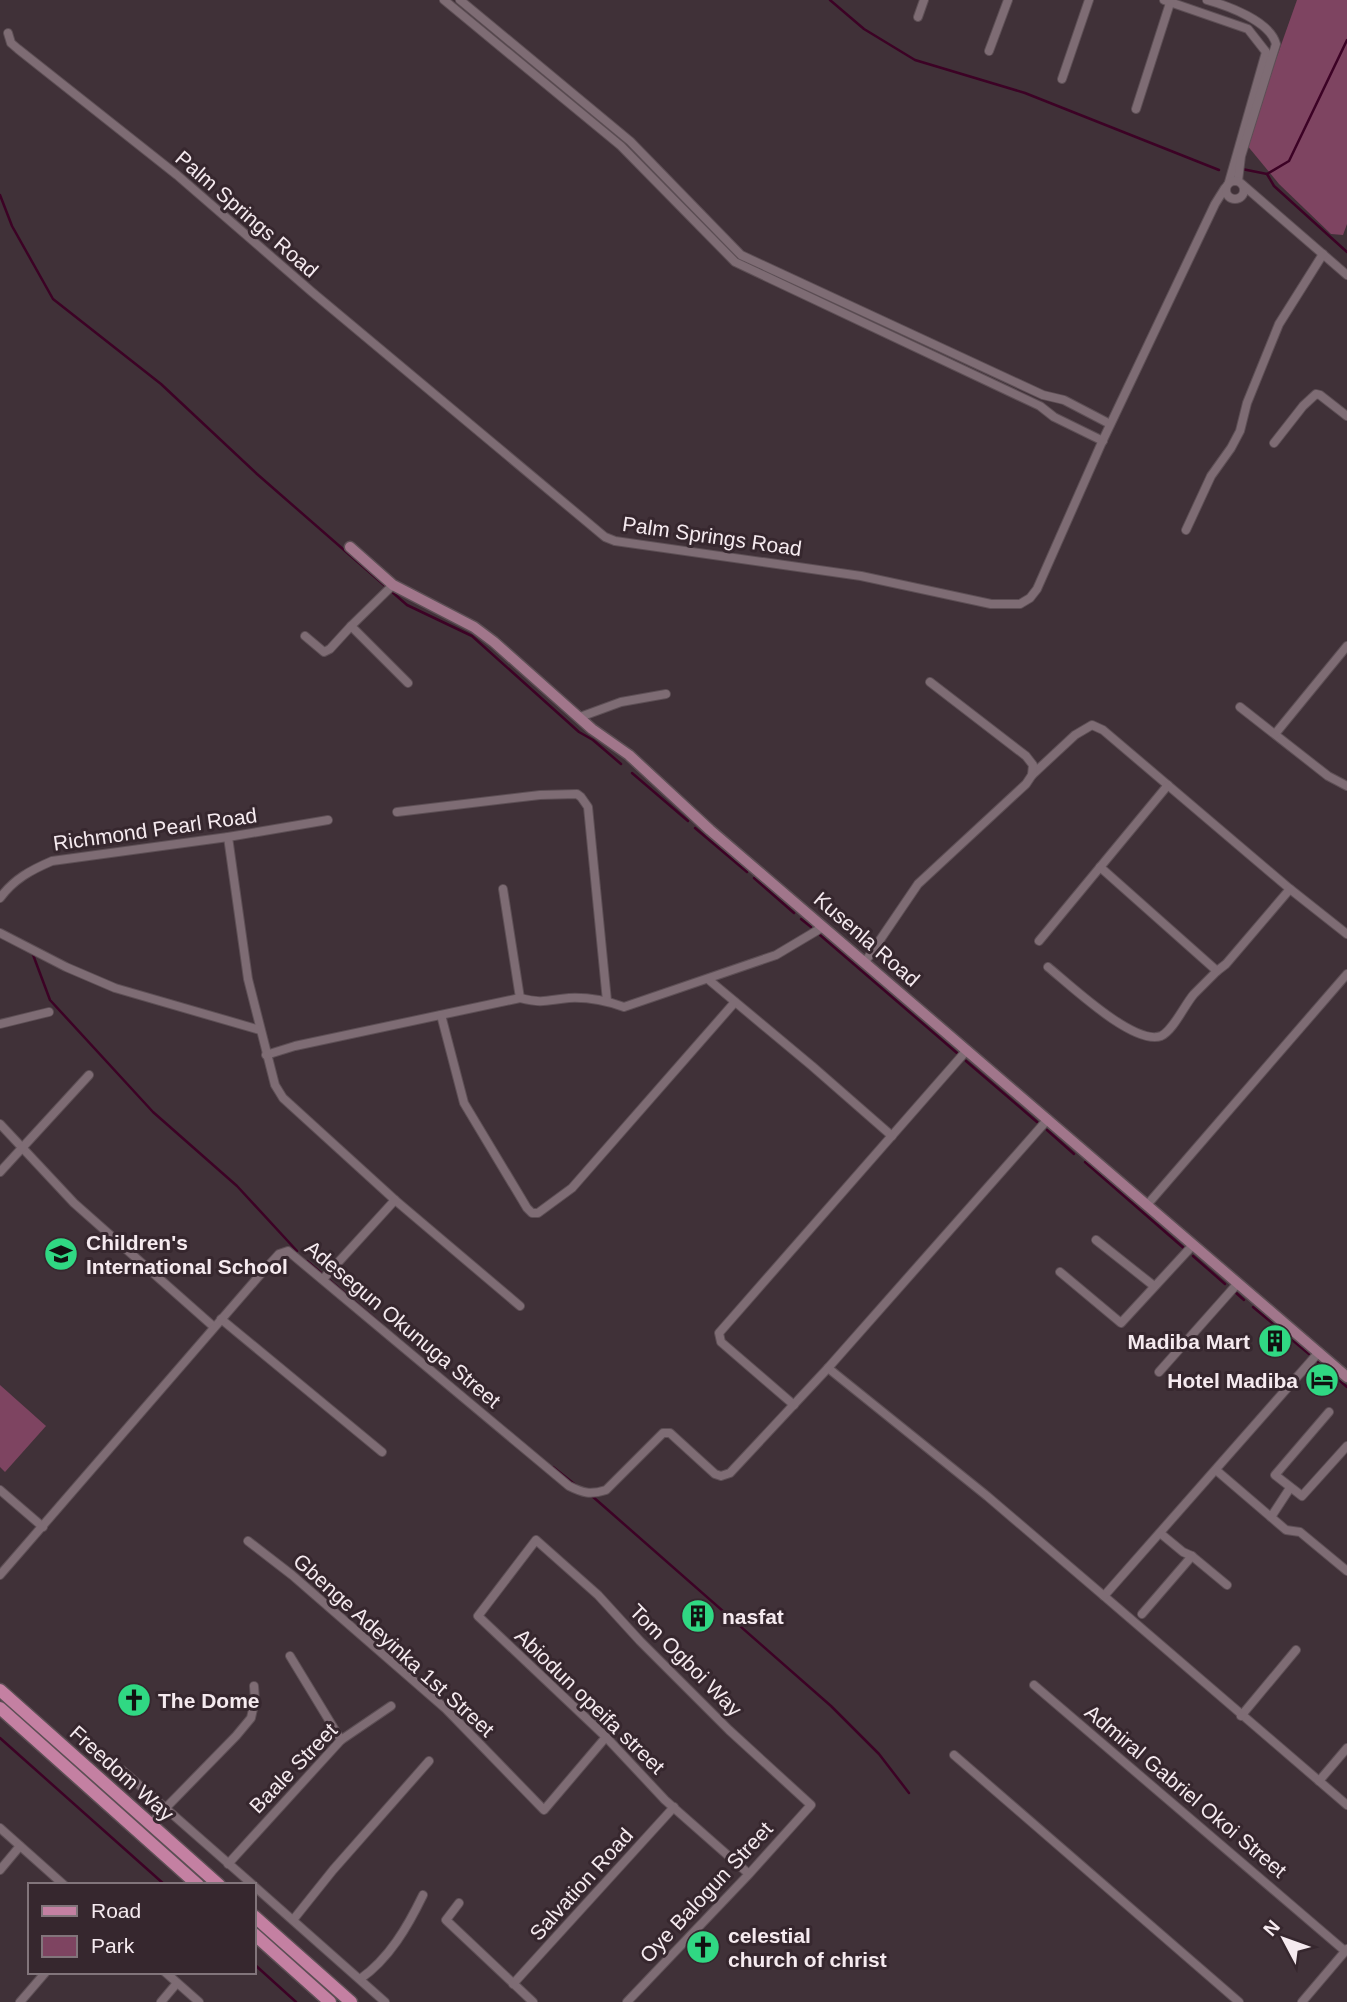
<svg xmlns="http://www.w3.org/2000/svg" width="1347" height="2002" font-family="Arial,sans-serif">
<rect width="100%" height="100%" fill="#403138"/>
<g fill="#7e4461">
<polygon points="1297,0 1347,0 1347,224 1343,235 1331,234 1279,184 1246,144"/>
<polygon points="0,1385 46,1426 5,1472 0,1467"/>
</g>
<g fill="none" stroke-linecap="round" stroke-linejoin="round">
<g stroke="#3c0225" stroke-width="2.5">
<polyline points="830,0 864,29 915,60 1025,93 1219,170"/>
<polyline points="1242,169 1267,174 1274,186 1347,252"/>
<polyline points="1267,174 1289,161 1347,40"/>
<polyline points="0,195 12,226 53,299 161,384 257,474 407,605 472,636 579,732 593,740 621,764"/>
<polyline points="632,773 688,821"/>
<polyline points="695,828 747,872"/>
<polyline points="754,878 794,913"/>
<polyline points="801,919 811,927"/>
<polyline points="820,935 957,1053"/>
<polyline points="32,952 50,1000 153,1112 237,1186 297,1251"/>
<polyline points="966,1061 1037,1122"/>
<polyline points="1047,1130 1074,1154"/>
<polyline points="1085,1162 1186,1250"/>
<polyline points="1193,1256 1225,1284"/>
<polyline points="307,1261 381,1324"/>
<polyline points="1234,1291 1244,1300"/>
<polyline points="1253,1307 1309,1354"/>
<polyline points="1317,1361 1347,1387"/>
<polyline points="553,1467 578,1487"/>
<polyline points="592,1496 831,1706 879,1754 909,1793"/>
<polyline points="0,1738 165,1885"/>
<polyline points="254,1964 296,2002"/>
</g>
<g stroke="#5d4f55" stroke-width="10">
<g id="street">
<polyline points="444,0 621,146 735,262 1040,406 1054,417 1103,441"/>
<polyline points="460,0 630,141 741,255 1043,395 1064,400 1110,424"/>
<polyline points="1164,0 1248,29 1266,52 1229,182"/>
<path d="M1207,0C1228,6 1270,21 1276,44L1241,156L1238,181"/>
<polyline points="918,17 924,0"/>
<polyline points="8,33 11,43 18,49 177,175 312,292 605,537 615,541 861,576 991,604 1020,604 1030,598 1037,589 1102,442 1215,204 1225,188"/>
<polyline points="989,51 1008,0"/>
<polyline points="1062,79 1089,0"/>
<polyline points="1136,109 1171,0"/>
<circle cx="1235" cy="190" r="9"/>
<polyline points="1243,185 1347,275"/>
<polyline points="1274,443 1303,406 1316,394 1320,395 1347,416"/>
<polyline points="1186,530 1211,476 1231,448 1240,431 1247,403 1279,324 1323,254"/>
<polyline points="393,585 351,626 408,683"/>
<polyline points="305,636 324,652 330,649 351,626"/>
<polyline points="1240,707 1328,776 1347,786"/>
<polyline points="580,717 621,702 666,694"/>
<polyline points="1275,734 1347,646"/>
<polyline points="1032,775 1075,735 1092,725 1103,730 1290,889 1347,934"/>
<polyline points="397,812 540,795 577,794 581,797 588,807 607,1001"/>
<polyline points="228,837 248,979 275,1085 283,1098 395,1200 520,1306"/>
<polyline points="1100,867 1217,971 1226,964 1290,889"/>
<polyline points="503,889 520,998"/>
<path d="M0,898C14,879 31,870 52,861L228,837L328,820"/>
<polyline points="0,933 66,967 115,988 260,1030"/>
<polyline points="1039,941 1168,785"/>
<polyline points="865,962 918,884 1026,784 1032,775 1033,765 1026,756 930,682"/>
<path d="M1048,967C1069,984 1134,1046 1161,1036C1173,1031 1185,1004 1194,994C1202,986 1210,978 1217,971"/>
<polyline points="709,980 812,1066 892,1136"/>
<polyline points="441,1015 464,1103 527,1208 532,1213 538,1213 572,1188 735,1002"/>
<polyline points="0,1024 49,1012"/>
<path d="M266,1055L295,1046L520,998C544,1004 547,1000 569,998C588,997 607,1001 624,1007L776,955L823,927"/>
<polyline points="0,1124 74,1203 214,1327"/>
<polyline points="0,1172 89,1075"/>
<polyline points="1147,1205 1347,974"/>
<polyline points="1096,1240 1154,1286"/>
<polyline points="1060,1272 1121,1323 1193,1245"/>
<polyline points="323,1279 395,1200"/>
<polyline points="221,1319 382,1452"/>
<polyline points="1319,1352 1104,1596 1347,1805"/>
<polyline points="828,1368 987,1496 1104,1596"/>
<polyline points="1159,1372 1238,1283"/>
<polyline points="794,1405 721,1342 719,1333 967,1050"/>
<polyline points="1329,1412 1275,1475 1302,1496 1347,1446"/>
<polyline points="1216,1470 1286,1530 1300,1532 1347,1571"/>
<polyline points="0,1490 43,1527"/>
<polyline points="1271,1517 1290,1488"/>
<polyline points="1160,1533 1183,1552 1192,1556 1227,1585"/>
<polyline points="248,1541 292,1575 446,1709 544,1810 606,1737"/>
<path d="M0,1575L259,1276L279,1254L288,1251L569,1486C583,1493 590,1495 606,1490L663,1433H670L715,1474L721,1476L730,1473L828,1368L1048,1119"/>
<polyline points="1142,1614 1192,1556"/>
<polyline points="290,1656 341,1740"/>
<polyline points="1034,1685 1345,1951"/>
<polyline points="1241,1716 1296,1650"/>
<polyline points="954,1755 1239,2002"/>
<polyline points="122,1770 253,1885"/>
<polyline points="1319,1781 1347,1748"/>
<polyline points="150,1824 236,1736 251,1718 255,1700 254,1686"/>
<polyline points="0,1828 64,1885"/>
<polyline points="228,1864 341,1740 391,1706"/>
<polyline points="0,1870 20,1846"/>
<polyline points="254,1886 385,2002"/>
<polyline points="459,1903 446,1920 533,2002"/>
<polyline points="293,1920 333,1870 429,1761"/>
<polyline points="165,1972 199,2002"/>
<path d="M360,1979C389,1959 408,1926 423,1895"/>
<polyline points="513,1984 674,1807"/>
<polyline points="20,2002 45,1973"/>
<polyline points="161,2002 177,1983"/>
<polyline points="627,2002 749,1874 811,1805 729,1730 640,1641 598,1595 536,1540 478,1616 606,1737 665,1800 749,1874"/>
<polyline points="1302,2002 1347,1949"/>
</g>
</g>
<g stroke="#5d4f55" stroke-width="13">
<polyline id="secondary" points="350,547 393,585 474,627 494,642 592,729 629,755 710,830 1347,1377"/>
</g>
<g stroke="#5d4f55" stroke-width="15">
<g id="primary">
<polyline points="0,1690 219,1885"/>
<polyline points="0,1708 198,1885"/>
<polyline points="254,1916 351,2002"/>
<polyline points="254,1934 330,2002"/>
</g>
</g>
<use href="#street" stroke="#7e6c74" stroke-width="8"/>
<use href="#secondary" stroke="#a1768b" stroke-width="10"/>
<use href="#primary" stroke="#c480a2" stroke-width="12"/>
</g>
<defs>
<g id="school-disc" transform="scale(1.75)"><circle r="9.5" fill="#30d883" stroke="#36272e"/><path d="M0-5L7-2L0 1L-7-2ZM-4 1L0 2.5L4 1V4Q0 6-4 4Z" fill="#111"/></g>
<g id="building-disc" transform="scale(1.75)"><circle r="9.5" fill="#30d883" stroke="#36272e"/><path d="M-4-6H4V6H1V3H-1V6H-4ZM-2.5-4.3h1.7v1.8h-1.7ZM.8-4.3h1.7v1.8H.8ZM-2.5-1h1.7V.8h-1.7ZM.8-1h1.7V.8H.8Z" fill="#111"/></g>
<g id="hotel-disc" transform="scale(1.75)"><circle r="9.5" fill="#30d883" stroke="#36272e"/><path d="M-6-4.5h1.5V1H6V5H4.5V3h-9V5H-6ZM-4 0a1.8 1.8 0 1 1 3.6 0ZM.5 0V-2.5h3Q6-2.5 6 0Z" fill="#111"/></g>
<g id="church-disc" transform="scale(1.75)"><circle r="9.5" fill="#30d883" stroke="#36272e"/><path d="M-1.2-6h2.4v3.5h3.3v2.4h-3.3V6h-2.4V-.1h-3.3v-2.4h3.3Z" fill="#111"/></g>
</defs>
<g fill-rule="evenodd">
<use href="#school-disc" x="61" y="1254"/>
<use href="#building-disc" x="1275" y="1341"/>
<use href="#hotel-disc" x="1322" y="1380"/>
<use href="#building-disc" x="698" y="1616"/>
<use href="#church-disc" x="134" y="1700"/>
<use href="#church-disc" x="703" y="1947"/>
</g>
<g text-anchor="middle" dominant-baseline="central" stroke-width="6" stroke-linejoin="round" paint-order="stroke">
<g font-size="21" fill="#f5eaef" stroke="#36272e">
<text transform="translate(247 214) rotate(41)">Palm Springs Road</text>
<text transform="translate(712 536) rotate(8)">Palm Springs Road</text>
<text transform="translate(155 829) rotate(-8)">Richmond Pearl Road</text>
<text transform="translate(867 939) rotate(41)">Kusenla Road</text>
<text transform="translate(403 1324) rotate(40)">Adesegun Okunuga Street</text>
<text transform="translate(394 1645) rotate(42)">Gbenge Adeyinka 1st Street</text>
<text transform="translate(686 1660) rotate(45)">Tom Ogboi Way</text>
<text transform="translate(590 1701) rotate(44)">Abiodun opeifa street</text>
<text transform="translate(293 1768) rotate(-46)">Baale Street</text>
<text transform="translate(122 1773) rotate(42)">Freedom Way</text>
<text transform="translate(1186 1791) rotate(40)">Admiral Gabriel Okoi Street</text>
<text transform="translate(581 1884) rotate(-48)">Salvation Road</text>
<text transform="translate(706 1892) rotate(-47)">Oye Balogun Street</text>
</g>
<g font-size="21" font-weight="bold" fill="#f5eaef" stroke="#36272e" text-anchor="start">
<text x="86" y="1242">Children's<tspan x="86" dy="24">International School</tspan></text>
<text x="1250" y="1341" text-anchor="end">Madiba Mart</text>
<text x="1298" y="1380" text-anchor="end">Hotel Madiba</text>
<text x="722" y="1616">nasfat</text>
<text x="158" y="1700">The Dome</text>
<text x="728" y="1935">celestial<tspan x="728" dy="24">church of christ</tspan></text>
</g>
</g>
<rect x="28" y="1883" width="228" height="91" fill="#36272e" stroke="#82757b" stroke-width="2"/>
<rect x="42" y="1906" width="35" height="10" fill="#c480a2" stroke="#82757b" stroke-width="2"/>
<text x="91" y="1918" font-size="21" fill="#f5eaef">Road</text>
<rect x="42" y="1936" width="35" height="21" fill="#7e4461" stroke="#82757b" stroke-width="2"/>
<text x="91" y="1953" font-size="21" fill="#f5eaef">Park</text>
<g transform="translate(1284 1939) rotate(311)" stroke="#36272e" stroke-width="5" paint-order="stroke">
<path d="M0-5L12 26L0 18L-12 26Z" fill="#f5eaef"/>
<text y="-10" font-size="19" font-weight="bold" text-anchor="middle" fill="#f5eaef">N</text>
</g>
</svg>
